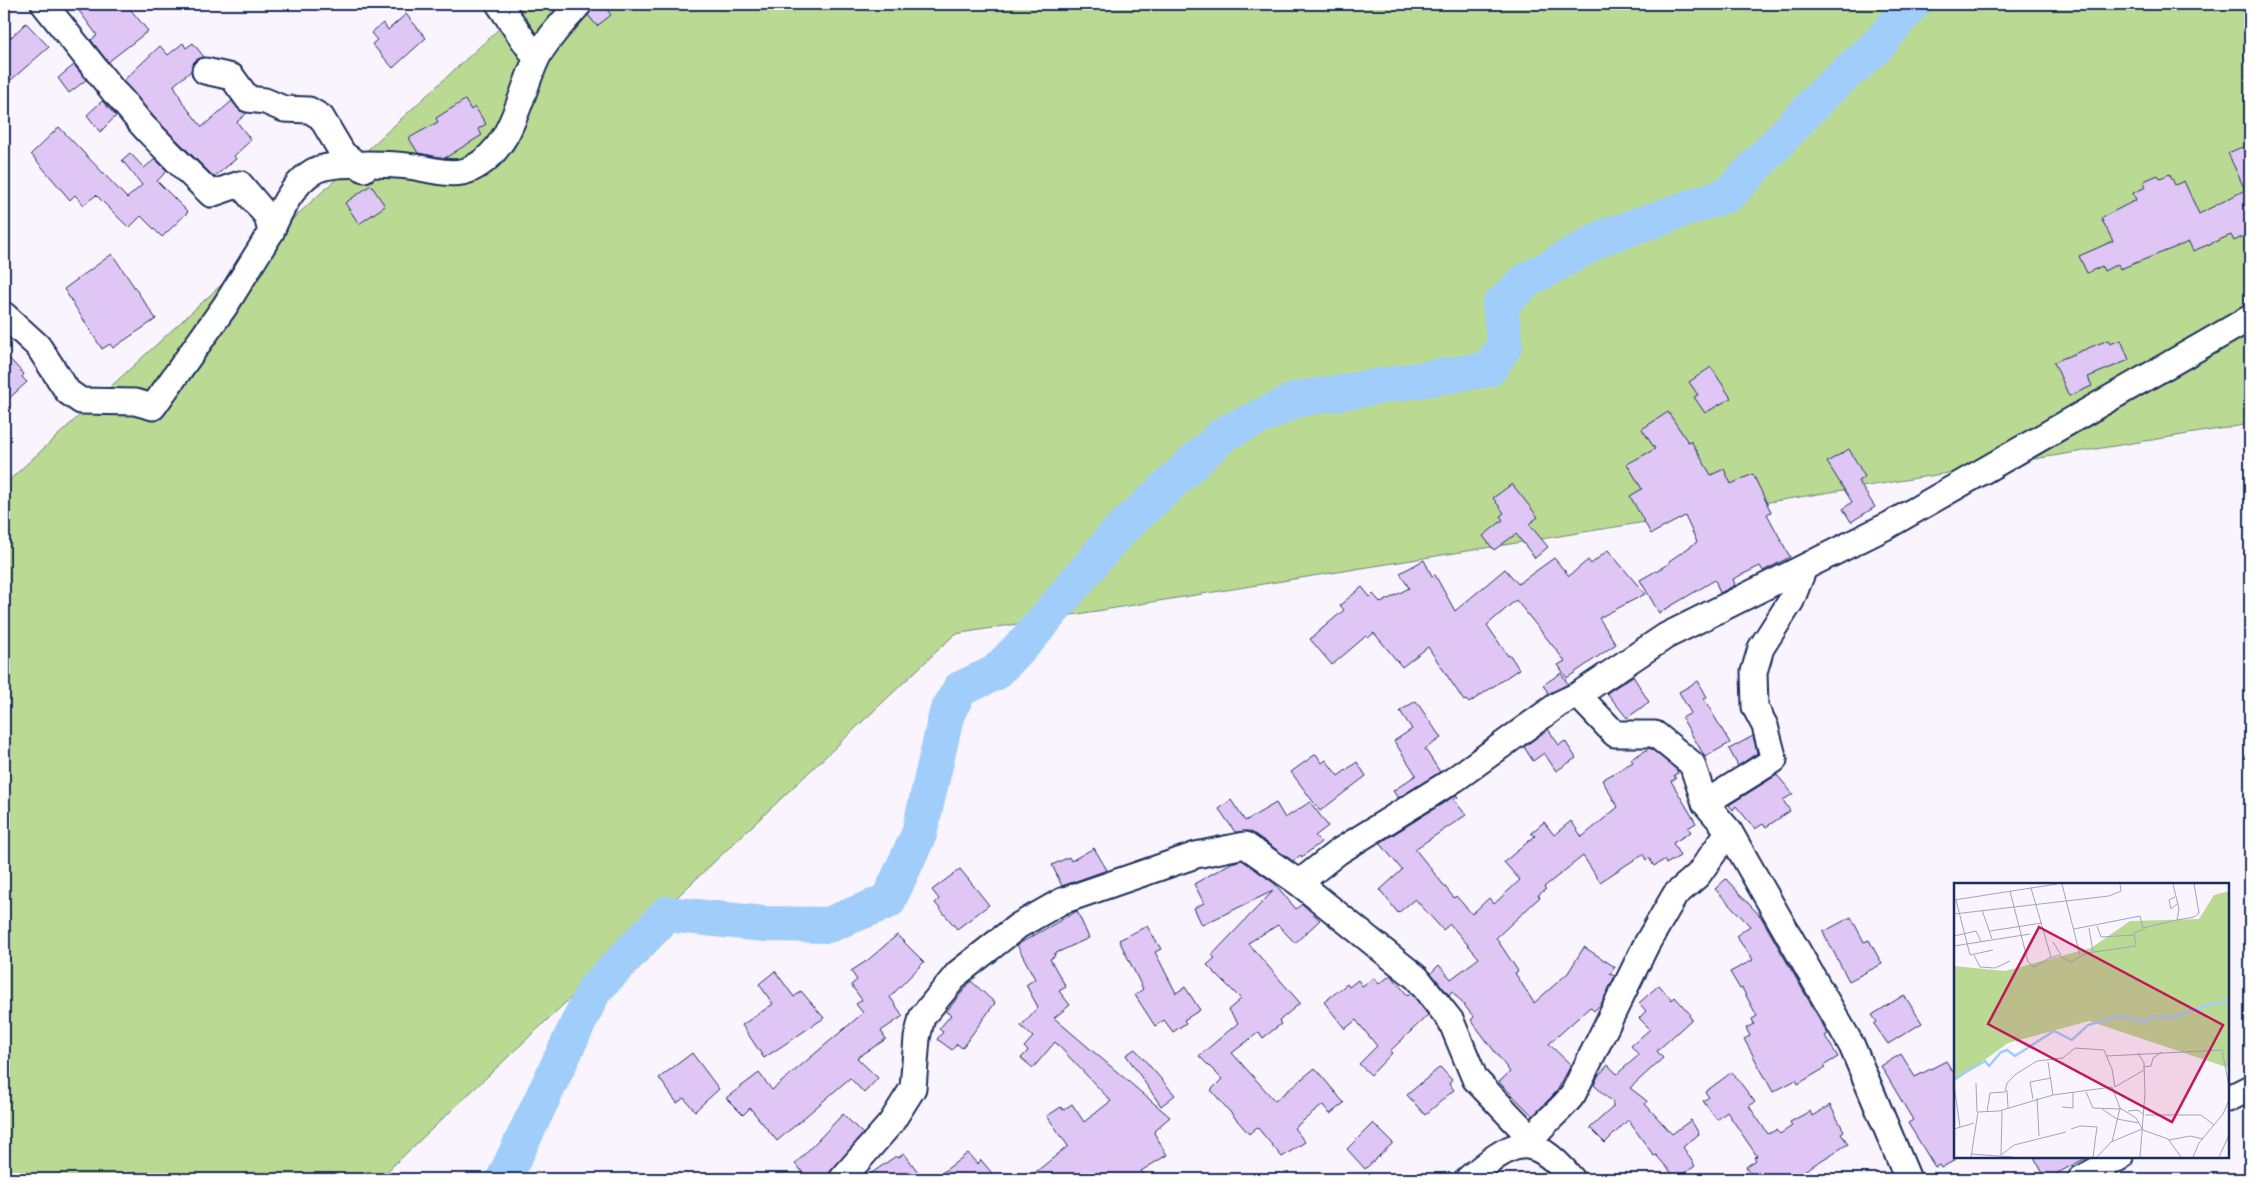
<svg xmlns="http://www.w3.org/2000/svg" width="2254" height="1183" font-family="Mynerve,sans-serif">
<rect width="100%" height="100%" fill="#f9f4fd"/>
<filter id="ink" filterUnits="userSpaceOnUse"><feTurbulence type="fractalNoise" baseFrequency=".02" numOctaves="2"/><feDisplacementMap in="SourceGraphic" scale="10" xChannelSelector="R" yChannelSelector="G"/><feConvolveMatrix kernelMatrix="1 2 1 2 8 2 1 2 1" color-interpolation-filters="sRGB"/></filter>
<g filter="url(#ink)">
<polygon fill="#bada93" stroke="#6a8478" points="526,4 2250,4 2250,424 955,634 379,1179 4,1179 4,485"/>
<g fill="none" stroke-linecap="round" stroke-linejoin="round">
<polyline stroke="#a0cdfa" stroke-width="36" points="504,1179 594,990 667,914 764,924 828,925 888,901 919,834 947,713 960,689 995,673 1030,637 1116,534 1225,433 1298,399 1489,369 1505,345 1500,305 1527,280 1604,237 1729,194 1825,92 1876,47 1912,4"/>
</g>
<g fill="#dfc6f5" stroke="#1b2f5e">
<polygon points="74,4 126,4 148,31 108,62 91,40 97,35"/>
<polygon points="593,4 603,4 611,15 597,26 588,15"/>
<polygon points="406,14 426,38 393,68 372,44 377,40 371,33 383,23 388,30"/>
<polygon points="26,23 49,47 4,86 4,44"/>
<polygon points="183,43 186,48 193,43 204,57 195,61 191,71 174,85 183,103 202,127 232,101 240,111 247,113 237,122 251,140 234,156 236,159 214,177 153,116 123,81 160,46 168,55"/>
<polygon points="74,65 86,80 69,93 58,78"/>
<polygon points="465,100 471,110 475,107 486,124 478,129 482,135 445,158 418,153 409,138 438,122 436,118"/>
<polygon points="102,101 116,116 100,132 87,115"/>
<polygon points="59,127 127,198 142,185 122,160 130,153 144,168 155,159 167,171 157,181 188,212 162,237 141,216 129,228 96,195 84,205 75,195 70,200 31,154"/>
<polygon points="2242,147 2250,162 2250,233 2234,241 2231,235 2193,251 2189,242 2120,269 2118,264 2104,271 2102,266 2087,273 2079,256 2113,241 2101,218 2136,200 2133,193 2146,187 2144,181 2158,175 2160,178 2170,174 2175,185 2184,181 2199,214 2245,190 2228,153"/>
<polygon points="371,185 385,206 359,224 345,203"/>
<polygon points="112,254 156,319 113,348 110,344 102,349 64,289"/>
<polygon points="2108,340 2110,344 2121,340 2129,360 2088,377 2092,386 2069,396 2054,362"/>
<polygon points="4,353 24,374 22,377 27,382 4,403"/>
<polygon points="1711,367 1731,398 1705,413 1694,397 1698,395 1689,382"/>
<polygon points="1668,412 1688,442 1691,441 1711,475 1724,469 1731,484 1753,474 1771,512 1767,514 1790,557 1763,571 1760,566 1733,579 1735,585 1720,593 1715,580 1659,613 1640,580 1670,563 1669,561 1697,542 1685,516 1651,534 1630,496 1642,489 1627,464 1655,449 1642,429"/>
<polygon points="1849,449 1865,477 1858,481 1875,507 1851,522 1843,509 1852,502 1827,462"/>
<polygon points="1512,484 1538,517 1529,524 1548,547 1535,558 1516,534 1494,550 1483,536 1503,520 1500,516 1504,513 1493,498"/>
<polygon points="1608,550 1645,594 1599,618 1616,644 1567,678 1558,665 1565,661 1516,600 1487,625 1508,656 1510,655 1519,669 1469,703 1466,700 1464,701 1428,647 1402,667 1374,633 1368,638 1366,636 1332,665 1310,639 1344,610 1340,605 1362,587 1370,597 1373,594 1381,603 1409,588 1400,573 1424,560 1432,576 1435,575 1455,611 1505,569 1518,584 1554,558 1569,576 1588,560 1591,564"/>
<polygon points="1561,673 1568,684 1549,694 1543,685"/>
<polygon points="1633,676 1649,702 1627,718 1607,693"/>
<polygon points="1698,681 1707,697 1704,699 1730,743 1705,757 1682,718 1691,713 1679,692"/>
<polygon points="1416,701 1441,738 1425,749 1440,772 1398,798 1393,791 1416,775 1394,741 1412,729 1400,711"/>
<polygon points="1548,729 1559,745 1565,741 1576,758 1556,771 1544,753 1533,761 1524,747"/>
<polygon points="1753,736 1757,753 1738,766 1729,749"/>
<polygon points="1650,748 1676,769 1678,773 1674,775 1676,779 1671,781 1696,823 1688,828 1691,832 1673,843 1680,856 1666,864 1664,860 1654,866 1649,858 1646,860 1643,854 1600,882 1583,856 1544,887 1546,889 1538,895 1540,897 1496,938 1518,971 1515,973 1534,1003 1568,973 1584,947 1615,967 1610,974 1615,976 1601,1004 1594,1011 1590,1007 1549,1044 1571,1065 1557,1091 1533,1116 1499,1082 1510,1072 1471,1020 1474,1017 1452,991 1449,995 1431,973 1439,965 1451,979 1479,958 1450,924 1443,930 1415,899 1398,913 1380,890 1402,870 1380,843 1456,795 1458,797 1454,800 1466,815 1415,849 1454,898 1456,896 1472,914 1489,898 1494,904 1520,880 1504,862 1535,836 1531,833 1544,822 1554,835 1571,821 1582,837 1618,807 1602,780 1633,762 1631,759"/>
<polygon points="1316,754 1322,763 1326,760 1338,776 1357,762 1366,776 1320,811 1291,772"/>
<polygon points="1777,775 1793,794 1783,800 1790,811 1766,827 1763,824 1755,829 1736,806 1733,810 1729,805"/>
<polygon points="1231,800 1245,821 1276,803 1285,818 1310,802 1328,826 1315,836 1321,842 1302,857 1301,855 1293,861 1253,833 1248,831 1235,832 1219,809"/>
<polygon points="1094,848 1107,870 1062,886 1052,865 1069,857 1071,861"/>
<polygon points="1242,860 1275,884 1296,909 1302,904 1320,920 1295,943 1278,925 1248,943 1300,1003 1279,1021 1281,1024 1263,1038 1259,1032 1232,1053 1275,1101 1315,1068 1344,1103 1330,1114 1323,1105 1294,1128 1305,1142 1282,1157 1257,1127 1249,1134 1211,1090 1222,1079 1199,1056 1238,1023 1228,1010 1241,999 1207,965 1215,958 1212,955 1273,891 1202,925 1194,908 1204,903 1194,884 1231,863"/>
<polygon points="960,869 989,905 957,929 935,903 939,899 932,890"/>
<polygon points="1726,879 1761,917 1828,1034 1825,1036 1838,1057 1823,1066 1825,1068 1798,1084 1796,1080 1773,1092 1744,1039 1750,1036 1746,1028 1754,1024 1752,1019 1757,1016 1742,988 1740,989 1730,972 1753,960 1736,936 1750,926 1715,889"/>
<polygon points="1077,911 1089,938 1054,954 1055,956 1050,959 1066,987 1059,991 1070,1005 1054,1018 1170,1117 1155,1130 1154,1133 1167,1155 1141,1171 1147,1179 1027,1179 1068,1146 1047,1116 1061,1107 1063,1110 1072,1104 1084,1122 1111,1101 1055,1042 1033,1068 1021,1058 1028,1051 1024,1047 1033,1037 1021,1026 1038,1007 1026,985 1035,979 1017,945"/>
<polygon points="1851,917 1864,942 1869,940 1882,964 1849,981 1823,932"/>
<polygon points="1147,926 1161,949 1155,952 1176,993 1185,987 1200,1010 1184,1020 1186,1023 1173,1032 1164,1020 1155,1026 1135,995 1143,989 1119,940"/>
<polygon points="897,935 924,962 890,997 903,1016 881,1031 886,1039 857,1058 878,1078 864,1093 850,1078 777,1141 750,1108 743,1115 726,1098 759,1073 772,1090 863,1013 856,1004 862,1000 851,985 857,980 851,971 868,960"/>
<polygon points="775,971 794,997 801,991 824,1018 764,1058 742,1025 773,1004 759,984"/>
<polygon points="1391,975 1408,996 1411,993 1428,1015 1390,1051 1392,1053 1371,1075 1359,1064 1377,1046 1356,1020 1345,1029 1324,1002 1347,984 1349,987 1358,980 1362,986 1374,978 1379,984"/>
<polygon points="971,981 995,1003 962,1048 957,1044 952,1050 937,1039 943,1032 939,1029 951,1015 946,1012"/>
<polygon points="1659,985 1672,1000 1675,997 1690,1014 1689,1016 1692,1019 1657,1051 1663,1058 1630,1088 1647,1101 1645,1104 1672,1134 1691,1120 1699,1134 1683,1147 1695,1166 1677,1179 1656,1155 1654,1156 1628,1120 1605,1143 1590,1128 1613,1107 1613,1103 1594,1085 1598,1076 1608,1065 1617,1074 1639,1055 1631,1046 1650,1029 1639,1018 1646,1011 1639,1003"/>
<polygon points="1904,995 1922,1023 1888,1044 1874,1024 1877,1022 1872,1015"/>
<polygon points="1135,1049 1175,1095 1161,1106 1126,1055"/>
<polygon points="692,1053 719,1089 695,1111 684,1098 677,1103 659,1078"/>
<polygon points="1901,1054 1915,1077 1946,1061 1955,1075 1955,1160 1941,1168 1939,1165 1935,1167 1908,1123 1913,1120 1881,1066"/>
<polygon points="1440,1067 1452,1080 1449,1084 1454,1090 1425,1115 1407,1095"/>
<polygon points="1732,1072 1755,1102 1749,1106 1768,1134 1776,1130 1780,1134 1792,1126 1790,1122 1810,1111 1812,1116 1830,1105 1844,1131 1841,1133 1848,1144 1791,1179 1754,1179 1746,1167 1756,1160 1754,1157 1757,1156 1727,1112 1717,1120 1703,1101 1709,1097 1705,1092"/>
<polygon points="843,1114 863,1134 825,1179 809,1179 795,1164"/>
<polygon points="1373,1123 1393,1143 1365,1169 1347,1149"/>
<polygon points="904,1153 923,1179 863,1179 896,1156 898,1158"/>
<polygon points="968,1153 977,1164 981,1160 997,1179 934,1179"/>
<polygon points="2034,1157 2088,1157 2046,1179"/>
</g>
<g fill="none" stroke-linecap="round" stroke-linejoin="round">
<g stroke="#1b2f5e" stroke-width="29">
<g id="minor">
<polyline points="499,4 536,58"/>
<polyline points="205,71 232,77 248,99 265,101 284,109 309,110 321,117 343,154 364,169"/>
<path d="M271,232C279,212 294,182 314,171C332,161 394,164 415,167C432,170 455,177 471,169C513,149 519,95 537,58C544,42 567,18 579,4"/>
<path d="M4,315L38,346L68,392L81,401L135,402L153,407L225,306L271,232L267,216L240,184L211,194C189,173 168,152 147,130C135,118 127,104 114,92L44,4"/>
<polyline points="1578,695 1615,734 1655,734 1692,764 1705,803 1729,831 1852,1046 1908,1179"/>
<polyline points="1705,803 1774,760 1765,726 1755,707 1754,672 1761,648 1791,601 1804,568"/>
<polyline points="1299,883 1338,852 1455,779 1559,704 1578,695 1666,636 1889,525 2250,318"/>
<polyline points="2228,1099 2250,1088"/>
<path d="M1530,1146C1533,1129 1562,1111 1573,1094L1646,945L1675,895L1698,875L1729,831"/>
<polyline points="842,1179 891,1123 913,1088 917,1038 922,1017 958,973 1018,926 1062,901 1196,855 1245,845 1299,883 1417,978 1451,1021 1475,1079 1531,1138"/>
<path d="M1468,1179C1512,1142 1529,1128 1572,1179"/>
<polyline points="2081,1179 2120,1157"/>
</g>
</g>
<use href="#minor" stroke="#fff" stroke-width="25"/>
</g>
</g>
<g transform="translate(1954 883)">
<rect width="275" height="275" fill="#f9f4fd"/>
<path d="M275,8V185L135,138L54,160L0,199V83L51,88L137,65L176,38L245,36L260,12Z" fill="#bada93"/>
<path fill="none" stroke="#a0cdfa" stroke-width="2.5" d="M0,196L31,178L35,183L47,169L53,167L61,173L100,148L118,157L134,142L166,133L191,139L198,133L218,135L260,120L275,118"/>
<path fill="none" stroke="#a0a5bd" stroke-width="1" d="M108,1L126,72M56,8L74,79L80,84L97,74L77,5M221,14L215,17L217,26L223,21M0,17L103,1M2,17L16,72L39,67M28,27L38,56M0,31L155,13L167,8L166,1M223,37L240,34L245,30L240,1M143,43L147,54L180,52M135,45L139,69M120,46L186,33L189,45L223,37L225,26L219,1M36,48L88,40M0,53L22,48L27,58M99,59L107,72M0,63L76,51M20,72L26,84L41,85L56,78M97,75L104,72L117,79L133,70L182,63L180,50L191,46M184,170L190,180L191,210L186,274M153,173L268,167L275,203M94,179L99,212M189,184L197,183L199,175L208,169M22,200L23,229M0,202L6,244M161,204L190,187M53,207L54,225M132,209L139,225L167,226M83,215L85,253M79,216L76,199L97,195M108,224L119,225V209M148,226L163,236L185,240M174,228L184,227L189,231M33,229L36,210L51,209L53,200L62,191L83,178L109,175L121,165L150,167L158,186L161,204M191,232H247L260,242M0,246L20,240M117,246L126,243L143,244L139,274M215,257L236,253L249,256M158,259L166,225M17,271L59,274M47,272L60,262L112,249M47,272L48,228M17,274L24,229L45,228L99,212L158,204L166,225L182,235L189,247L214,256L227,274M143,274L157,259L188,246M239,274L245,260L269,231L275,217M265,274L275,252"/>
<path fill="#c2185b" fill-opacity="0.15" stroke="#c2185b" stroke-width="2.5" d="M85,44L269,142L218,239L34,141Z"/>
<rect width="275" height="275" fill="none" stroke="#1b2f5e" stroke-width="2.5"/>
</g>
<rect width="2254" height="1183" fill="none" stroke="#fff" stroke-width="20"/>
<rect x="10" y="10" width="2234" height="1163" fill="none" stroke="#1b2f5e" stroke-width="2" filter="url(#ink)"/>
</svg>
